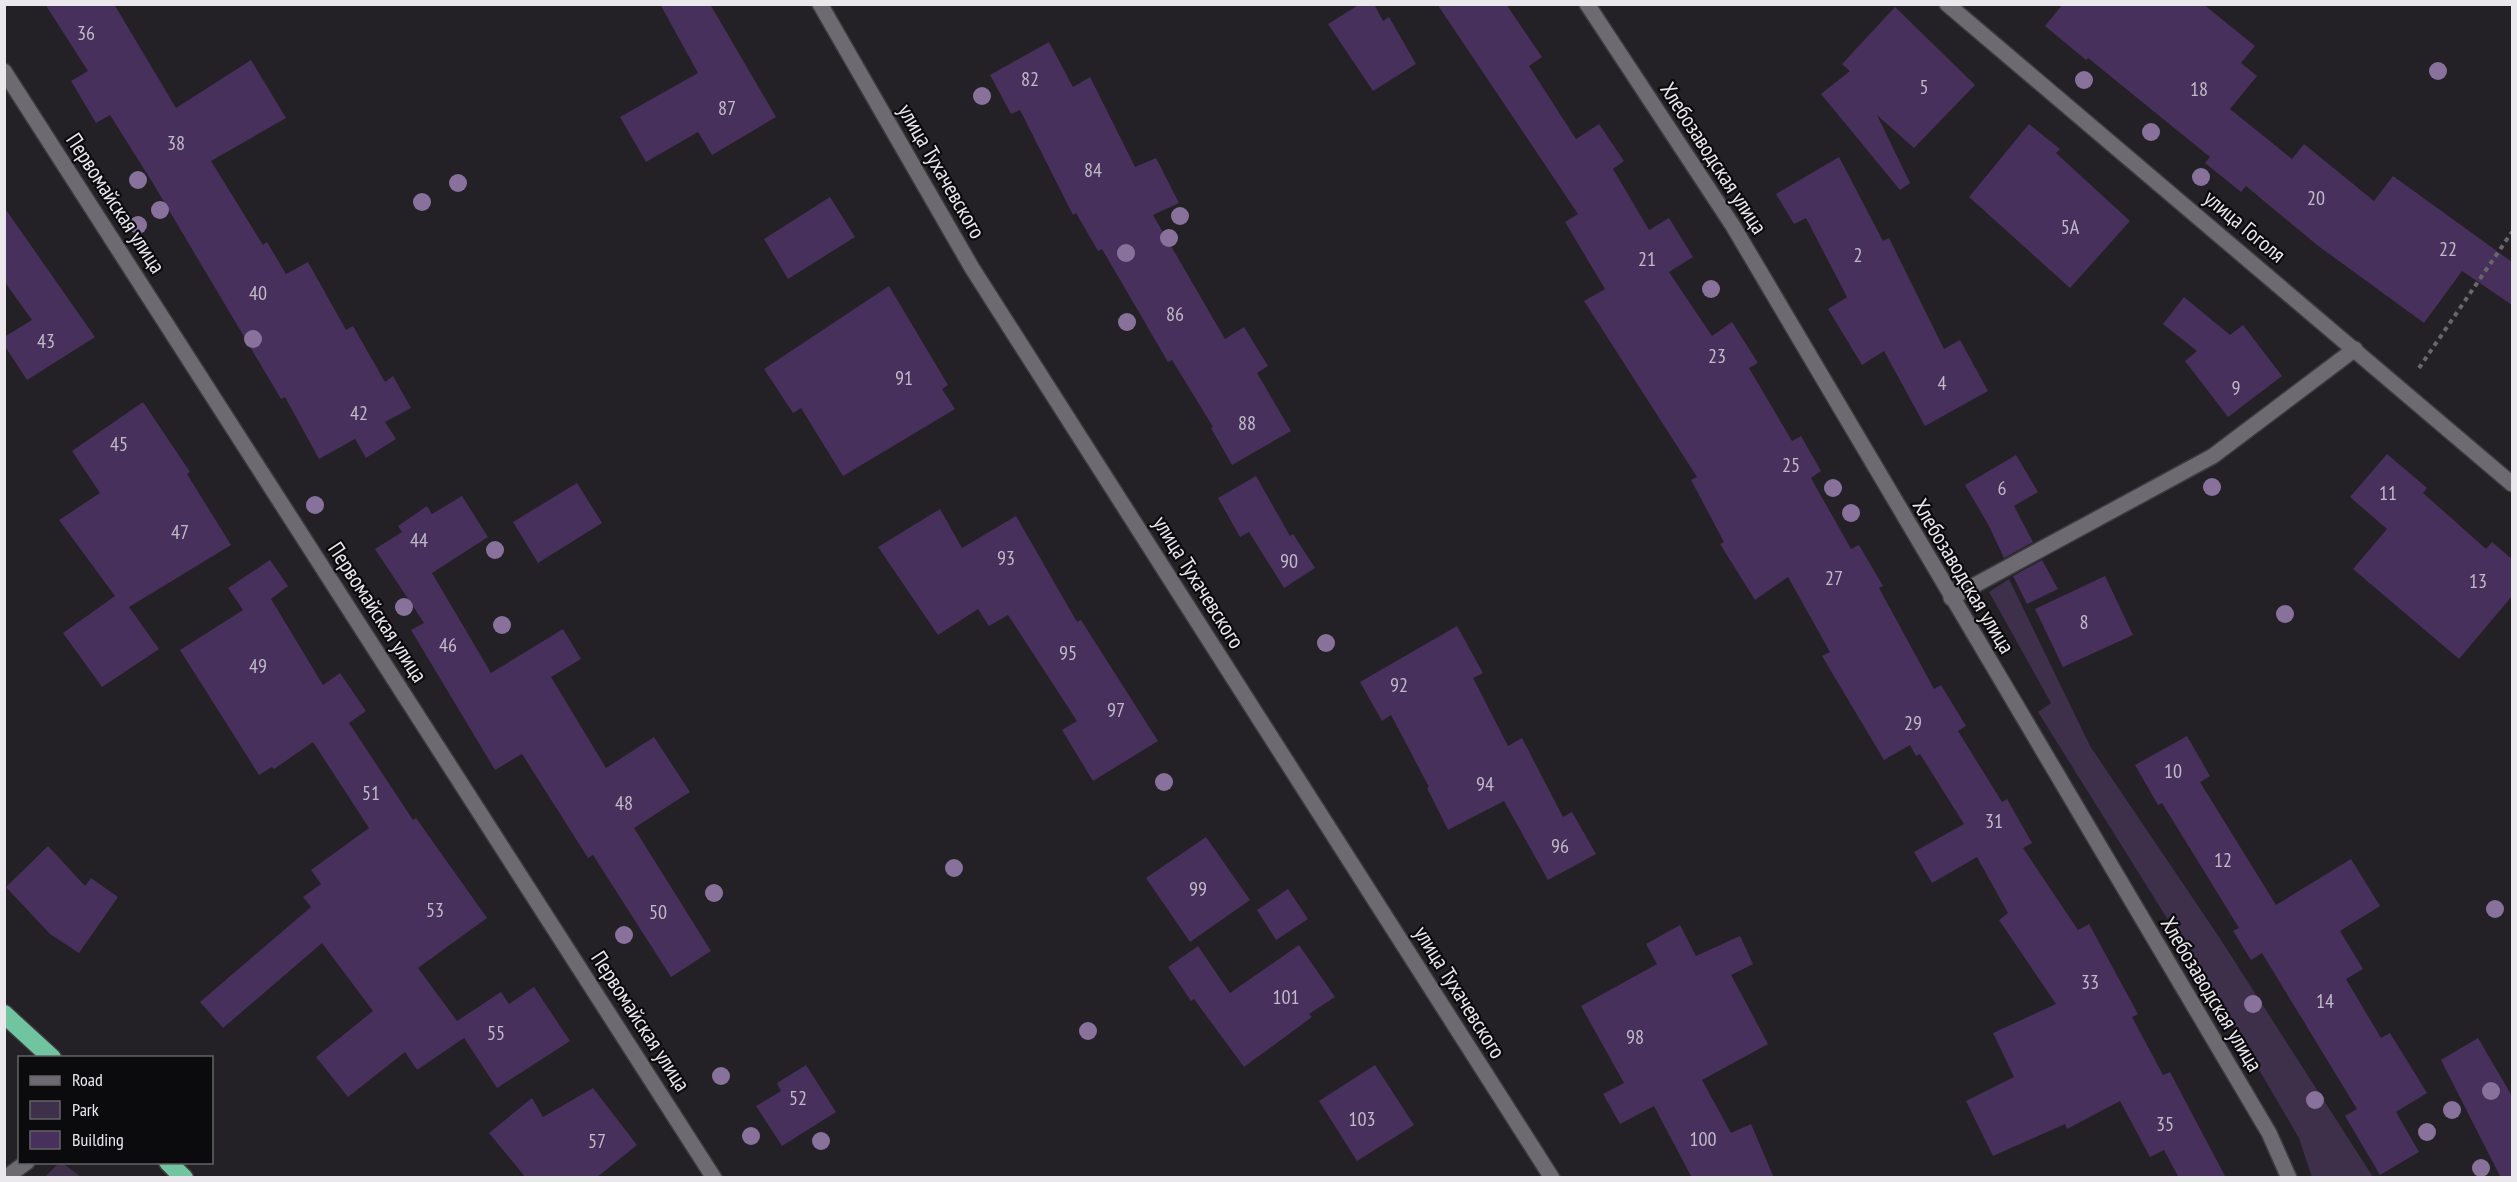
<svg xmlns="http://www.w3.org/2000/svg" width="2517" height="1182" font-family="'PT Sans Narrow',sans-serif">
<rect width="100%" height="100%" fill="#232026"/>
<g fill="#3e304b">
<polygon points="2009,579 2090,746 2219,937 2373,1177 2312,1177 2299,1138 2215,995 2038,712 2051,703 1989,592"/>
<polygon points="59,1163 62,1163 81,1177 45,1177"/>
</g>
<g fill="#47305b">
<polygon points="45,4 114,4 176,108 251,60 286,118 211,161 263,245 267,242 286,274 308,262 346,330 353,326 385,382 393,376 411,408 385,422 396,439 366,458 355,439 319,459 285,397 281,399 154,185 110,115 96,123 71,81 88,71"/>
<polygon points="660,4 710,4 776,117 712,155 698,132 646,162 620,117 698,73"/>
<polygon points="1360,4 1374,4 1383,21 1389,17 1416,64 1373,91 1328,24"/>
<polygon points="1437,4 1506,4 1542,57 1529,66 1576,139 1599,124 1624,161 1613,169 1649,230 1669,218 1693,257 1669,272 1712,336 1732,322 1758,363 1749,368 1792,441 1801,436 1821,471 1811,478 1851,549 1859,545 1883,586 1879,588 1934,689 1941,685 1966,726 1958,731 2002,802 2007,799 2032,843 2023,848 2078,930 2089,924 2138,1014 2132,1017 2163,1075 2170,1072 2226,1178 2179,1178 2164,1150 2150,1157 2120,1101 2067,1129 2065,1124 1993,1156 1966,1101 2014,1077 1993,1033 2056,1004 1999,920 2008,913 1977,857 1932,883 1914,852 1964,824 1920,754 1916,756 1910,745 1884,760 1822,656 1830,652 1788,577 1755,600 1720,544 1724,542 1691,480 1697,477 1584,301 1605,289 1565,222 1578,214"/>
<polygon points="2063,4 2203,4 2255,46 2241,63 2257,76 2230,109 2292,159 2304,144 2374,201 2393,176 2512,262 2512,305 2462,271 2424,323 2317,245 2246,186 2241,192 2205,163 2210,157 2088,58 2086,60 2045,26"/>
<polygon points="1895,7 1975,85 1914,148 1877,115 1910,183 1900,190 1821,94 1850,71 1842,64"/>
<polygon points="1049,42 1073,87 1090,77 1135,167 1156,158 1179,203 1153,215 1225,339 1244,327 1268,366 1257,373 1291,431 1232,465 1211,428 1213,427 1172,360 1168,362 1102,249 1098,251 1076,213 1073,215 1020,110 1011,114 990,75"/>
<polygon points="2029,124 2060,149 2056,153 2130,221 2070,288 1969,197"/>
<polygon points="1839,157 1883,241 1889,238 1944,349 1960,340 1988,391 1925,426 1884,351 1862,365 1828,309 1847,297 1806,218 1794,224 1776,194"/>
<polygon points="830,197 855,237 788,279 764,239"/>
<polygon points="4,207 95,337 27,380 4,345 4,337 32,320 4,281"/>
<polygon points="889,286 948,385 942,389 955,409 843,476 801,408 793,413 764,369"/>
<polygon points="2184,297 2230,335 2243,325 2282,376 2228,417 2185,361 2197,351 2163,324"/>
<polygon points="143,402 190,472 187,474 231,545 129,607 159,649 102,687 63,633 115,596 59,520 100,493 72,451"/>
<polygon points="2387,454 2427,488 2423,493 2486,549 2492,542 2512,559 2512,596 2459,659 2353,569 2387,529 2350,497"/>
<polygon points="2016,455 2038,492 2014,506 2033,542 2004,558 1989,526 1965,485"/>
<polygon points="1256,476 1290,536 1293,534 1315,568 1284,588 1249,532 1240,537 1218,498"/>
<polygon points="577,483 602,523 538,563 513,522"/>
<polygon points="462,496 488,537 432,573 491,673 563,629 581,659 551,677 606,768 654,737 690,792 634,828 711,951 671,977 593,855 588,858 522,754 495,770 411,630 424,623 375,549 402,532 398,526 427,506 432,514"/>
<polygon points="940,509 962,548 1016,516 1077,622 1081,620 1158,741 1093,781 1062,730 1077,721 1008,615 989,626 978,609 938,635 878,547"/>
<polygon points="270,560 288,586 271,599 323,685 340,673 366,711 349,723 413,820 416,818 487,918 418,968 457,1021 501,992 509,1004 534,987 570,1041 497,1088 464,1038 417,1070 405,1052 348,1097 316,1057 373,1011 322,943 223,1028 200,1002 311,907 303,897 321,884 311,870 369,828 313,742 274,769 272,767 259,775 180,650 243,610 228,588"/>
<polygon points="2042,560 2058,589 2027,604 2013,576"/>
<polygon points="2105,576 2133,635 2063,667 2035,609"/>
<polygon points="1457,626 1483,673 1473,678 1508,746 1522,738 1563,817 1572,812 1596,854 1548,880 1504,801 1448,830 1427,788 1429,787 1391,715 1382,721 1360,682"/>
<polygon points="2187,736 2210,776 2200,782 2276,905 2351,859 2380,906 2340,931 2363,969 2346,979 2381,1038 2390,1033 2427,1093 2396,1112 2419,1152 2380,1175 2345,1116 2357,1109 2262,953 2251,960 2233,931 2239,928 2162,803 2158,805 2135,765"/>
<polygon points="1206,837 1250,900 1190,942 1146,878"/>
<polygon points="48,846 85,886 91,878 118,897 79,953 50,934 6,887"/>
<polygon points="1288,889 1308,919 1276,940 1257,910"/>
<polygon points="1680,925 1696,956 1740,936 1753,964 1731,975 1768,1044 1702,1080 1731,1133 1751,1124 1774,1178 1692,1178 1654,1106 1620,1124 1603,1094 1624,1083 1581,1006 1657,964 1646,944"/>
<polygon points="1299,945 1335,997 1309,1014 1312,1017 1244,1067 1194,999 1191,1001 1168,967 1198,946 1230,993"/>
<polygon points="2478,1038 2512,1096 2512,1178 2501,1178 2441,1060"/>
<polygon points="806,1065 836,1112 782,1146 756,1106 781,1091 777,1083"/>
<polygon points="1375,1065 1414,1125 1357,1161 1319,1101"/>
<polygon points="593,1088 637,1145 596,1178 526,1178 489,1133 532,1098 543,1117"/>
</g>
<g fill="none" stroke-linecap="round" stroke-linejoin="round">
<g stroke="#3d3a40" stroke-width="18">
<g id="lane">
<polyline points="1951,598 2213,456 2355,349"/>
<polyline points="5,1178 27,1162"/>
</g>
</g>
<g stroke="#3d3a40" stroke-width="18">
<g id="street">
<polyline points="820,4 972,268 1552,1178"/>
<polyline points="1587,4 1733,226 2269,1133 2289,1178"/>
<polyline points="1947,4 2512,484"/>
<polyline points="4,71 714,1178"/>
</g>
</g>
<g stroke="#3d3a40" stroke-width="21">
<g id="highway">
<polyline points="4,1014 52,1058"/>
<polyline points="168,1162 184,1178"/>
</g>
</g>
<polyline stroke="#6a676c" stroke-width="4" stroke-dasharray="4.5 4.5" stroke-linecap="butt" points="2419,368 2512,232"/>
<use href="#lane" stroke="#6d6a71" stroke-width="15"/>
<use href="#street" stroke="#6d6a71" stroke-width="15"/>
<use href="#highway" stroke="#70c49f" stroke-width="18"/>
</g>
<g fill="#88729c">
<circle cx="2438" cy="71" r="9"/>
<circle cx="2084" cy="80" r="9"/>
<circle cx="982" cy="96" r="9"/>
<circle cx="2151" cy="132" r="9"/>
<circle cx="2201" cy="177" r="9"/>
<circle cx="138" cy="180" r="9"/>
<circle cx="458" cy="183" r="9"/>
<circle cx="422" cy="202" r="9"/>
<circle cx="160" cy="210" r="9"/>
<circle cx="1180" cy="216" r="9"/>
<circle cx="138" cy="225" r="9"/>
<circle cx="1169" cy="238" r="9"/>
<circle cx="1126" cy="253" r="9"/>
<circle cx="1711" cy="289" r="9"/>
<circle cx="1127" cy="322" r="9"/>
<circle cx="253" cy="339" r="9"/>
<circle cx="2212" cy="487" r="9"/>
<circle cx="1833" cy="488" r="9"/>
<circle cx="315" cy="505" r="9"/>
<circle cx="1851" cy="513" r="9"/>
<circle cx="495" cy="550" r="9"/>
<circle cx="404" cy="607" r="9"/>
<circle cx="2285" cy="614" r="9"/>
<circle cx="502" cy="625" r="9"/>
<circle cx="1326" cy="643" r="9"/>
<circle cx="1164" cy="782" r="9"/>
<circle cx="954" cy="868" r="9"/>
<circle cx="714" cy="893" r="9"/>
<circle cx="2495" cy="909" r="9"/>
<circle cx="624" cy="935" r="9"/>
<circle cx="2253" cy="1004" r="9"/>
<circle cx="1088" cy="1031" r="9"/>
<circle cx="721" cy="1076" r="9"/>
<circle cx="2491" cy="1091" r="9"/>
<circle cx="2315" cy="1100" r="9"/>
<circle cx="2452" cy="1110" r="9"/>
<circle cx="2427" cy="1132" r="9"/>
<circle cx="751" cy="1136" r="9"/>
<circle cx="821" cy="1141" r="9"/>
<circle cx="2481" cy="1168" r="9"/>
</g>
<g text-anchor="middle" dominant-baseline="central" stroke-width="4.5" stroke-linejoin="round" paint-order="stroke">
<g font-size="20" fill="#c1bac8">
<text x="86" y="33">36</text>
<text x="1030" y="79">82</text>
<text x="1924" y="87">5</text>
<text x="2199" y="89">18</text>
<text x="727" y="108">87</text>
<text x="176" y="143">38</text>
<text x="1093" y="170">84</text>
<text x="2316" y="198">20</text>
<text x="2070" y="227">5А</text>
<text x="2448" y="249">22</text>
<text x="1858" y="255">2</text>
<text x="1647" y="259">21</text>
<text x="258" y="293">40</text>
<text x="1175" y="314">86</text>
<text x="46" y="341">43</text>
<text x="1717" y="356">23</text>
<text x="904" y="378">91</text>
<text x="1942" y="383">4</text>
<text x="2236" y="388">9</text>
<text x="359" y="413">42</text>
<text x="1247" y="423">88</text>
<text x="119" y="444">45</text>
<text x="1791" y="465">25</text>
<text x="2002" y="488">6</text>
<text x="2388" y="493">11</text>
<text x="180" y="532">47</text>
<text x="419" y="540">44</text>
<text x="1006" y="558">93</text>
<text x="1289" y="561">90</text>
<text x="1834" y="578">27</text>
<text x="2478" y="581">13</text>
<text x="2084" y="622">8</text>
<text x="448" y="645">46</text>
<text x="1068" y="653">95</text>
<text x="258" y="666">49</text>
<text x="1399" y="685">92</text>
<text x="1116" y="710">97</text>
<text x="1913" y="723">29</text>
<text x="2173" y="771">10</text>
<text x="1485" y="784">94</text>
<text x="371" y="793">51</text>
<text x="624" y="803">48</text>
<text x="1994" y="821">31</text>
<text x="1560" y="846">96</text>
<text x="2223" y="860">12</text>
<text x="1198" y="889">99</text>
<text x="435" y="910">53</text>
<text x="658" y="912">50</text>
<text x="2090" y="982">33</text>
<text x="1286" y="997">101</text>
<text x="2325" y="1001">14</text>
<text x="496" y="1033">55</text>
<text x="1635" y="1037">98</text>
<text x="798" y="1098">52</text>
<text x="1362" y="1119">103</text>
<text x="2165" y="1124">35</text>
<text x="1703" y="1139">100</text>
<text x="597" y="1141">57</text>
</g>
<g font-size="22" fill="#eae8ec" stroke="#0b0a0d">
<text transform="translate(1714 158) rotate(57)">Хлебозаводская улица</text>
<text transform="translate(942 171) rotate(60)">улица Тухачевского</text>
<text transform="translate(116 203) rotate(57)">Первомайская улица</text>
<text transform="translate(2245 226) rotate(40)">улица Гоголя</text>
<text transform="translate(1964 576) rotate(59)">Хлебозаводская улица</text>
<text transform="translate(1199 582) rotate(58)">улица Тухачевского</text>
<text transform="translate(378 612) rotate(57)">Первомайская улица</text>
<text transform="translate(1460 992) rotate(58)">улица Тухачевского</text>
<text transform="translate(2212 994) rotate(59)">Хлебозаводская улица</text>
<text transform="translate(641 1021) rotate(57)">Первомайская улица</text>
</g>
</g>
<rect width="2517" height="1182" fill="none" stroke="#eae8ec" stroke-width="12"/>
<rect x="18" y="1056" width="195" height="108" fill="#0b0a0d" stroke="#646366" stroke-width="1.5"/>
<rect x="30" y="1076" width="30" height="9" fill="#6d6a71" stroke="#646366" stroke-width="1.5"/>
<text x="72" y="1086" font-size="18" fill="#eae8ec">Road</text>
<rect x="30" y="1101" width="30" height="18" fill="#3e304b" stroke="#646366" stroke-width="1.5"/>
<text x="72" y="1116" font-size="18" fill="#eae8ec">Park</text>
<rect x="30" y="1131" width="30" height="18" fill="#47305b" stroke="#646366" stroke-width="1.5"/>
<text x="72" y="1146" font-size="18" fill="#eae8ec">Building</text>
</svg>
